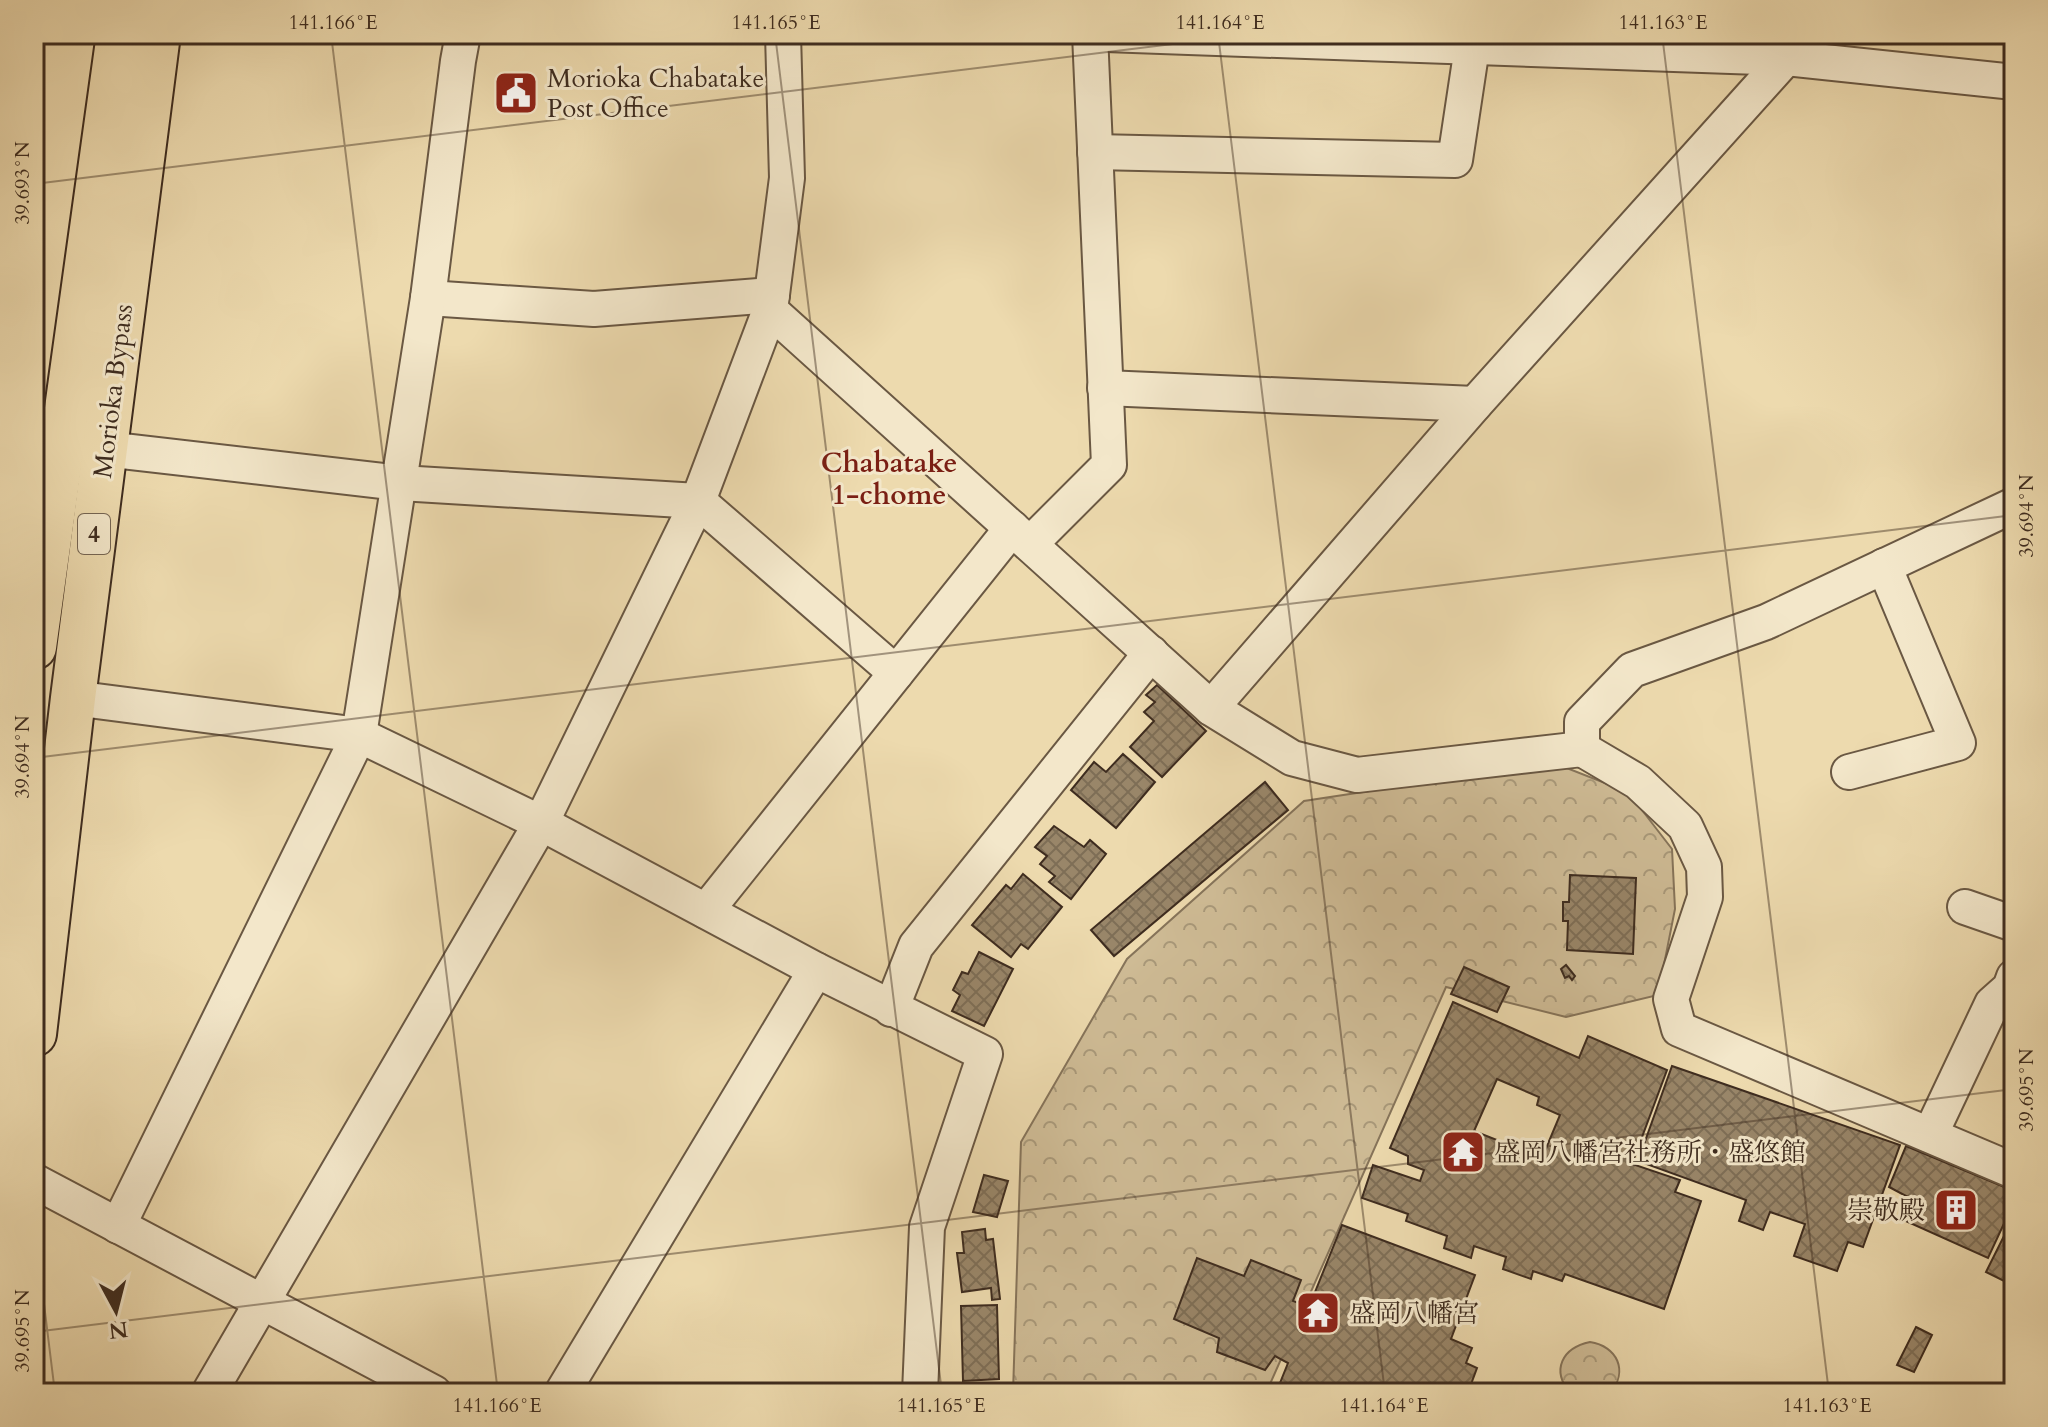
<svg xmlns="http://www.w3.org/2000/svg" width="2048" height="1427" font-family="Cardo,'Noto Serif JP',serif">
<defs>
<pattern id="forest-crowns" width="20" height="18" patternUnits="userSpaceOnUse" patternTransform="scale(2)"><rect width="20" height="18" fill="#cfbc96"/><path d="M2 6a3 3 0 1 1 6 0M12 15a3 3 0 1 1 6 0" fill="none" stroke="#a9997a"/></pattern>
<pattern id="building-cross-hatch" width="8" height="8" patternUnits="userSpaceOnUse" patternTransform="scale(2)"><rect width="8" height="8" fill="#998669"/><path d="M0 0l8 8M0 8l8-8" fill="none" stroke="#7e6e56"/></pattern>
</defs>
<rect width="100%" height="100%" fill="#eddaae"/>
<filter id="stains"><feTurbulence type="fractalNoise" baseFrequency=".0025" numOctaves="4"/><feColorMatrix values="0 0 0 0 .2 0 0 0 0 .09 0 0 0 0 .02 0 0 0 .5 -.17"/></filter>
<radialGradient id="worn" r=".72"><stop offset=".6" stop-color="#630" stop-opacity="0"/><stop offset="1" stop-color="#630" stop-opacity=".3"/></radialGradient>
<g fill="url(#forest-crowns)" stroke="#86745a" stroke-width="2">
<polygon points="1554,763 1628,792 1672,849 1675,909 1658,995 1566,1017 1446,987 1266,1393 1013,1393 1021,1142 1127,959 1304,801"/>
<path d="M1590,1342C1617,1346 1629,1371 1610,1393H1570C1551,1370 1562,1348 1590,1342Z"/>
</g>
<g fill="url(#building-cross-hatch)" stroke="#3e2c1f" stroke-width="2" fill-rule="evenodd">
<polygon points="1157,685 1206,731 1162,777 1130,747 1154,721 1144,712 1155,702 1146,695"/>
<polygon points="1123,754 1155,782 1116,828 1071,790 1094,762 1106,772"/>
<polygon points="1265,782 1288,810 1114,956 1091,930"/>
<polygon points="1054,826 1084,847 1090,840 1106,854 1071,899 1049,882 1055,876 1040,864 1047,856 1035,847"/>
<polygon points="1023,874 1062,907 1028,949 1021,944 1011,957 972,925 1006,885 1011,889"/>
<polygon points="1570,875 1636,878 1633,954 1567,950 1568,921 1563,921 1563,902 1569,902"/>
<polygon points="979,952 1013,969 984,1026 952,1011 960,995 953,990 962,972 968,974"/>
<polygon points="1566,965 1575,976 1572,980 1569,976 1565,978 1561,969"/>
<polygon points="1464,967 1509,987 1497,1012 1451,994"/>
<path d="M1453,1002L1579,1058L1588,1036L1667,1070L1632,1164L1680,1180L1675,1192L1701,1201L1664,1309L1565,1274L1562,1281L1533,1271L1531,1279L1503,1269L1506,1257L1474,1246L1471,1258L1444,1248L1447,1236L1406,1221L1408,1214L1362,1198L1373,1165L1420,1181L1424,1170L1408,1164V1156L1390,1148ZM1497,1079L1539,1097L1537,1105L1560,1115L1542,1158L1474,1131Z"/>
<polygon points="1672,1066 1900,1145 1863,1247 1848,1242 1837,1271 1794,1256 1805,1224 1770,1212 1763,1230 1739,1221 1746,1200 1638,1161"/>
<polygon points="1906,1146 2014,1191 2014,1202 1988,1258 1899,1218 1908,1197 1889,1187"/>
<polygon points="984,1175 1008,1181 997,1217 973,1212"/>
<polygon points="2014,1216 2014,1286 1986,1272"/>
<polygon points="1342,1225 1475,1275 1451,1339 1472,1348 1466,1363 1477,1368 1470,1387 1478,1390 1477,1393 1276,1393 1288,1363 1275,1356 1265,1370 1217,1352 1219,1338 1174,1319 1197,1258 1244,1276 1251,1260 1301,1280 1293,1301 1309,1307"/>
<polygon points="985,1229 986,1240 993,1239 1000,1299 992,1300 991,1288 962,1292 957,1253 964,1253 962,1232"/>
<polygon points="997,1305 999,1379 963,1381 961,1306"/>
<polygon points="1916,1327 1932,1335 1914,1372 1897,1365"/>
</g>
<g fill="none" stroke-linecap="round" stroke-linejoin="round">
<g stroke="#6a5843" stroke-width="38">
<g id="minor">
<polyline points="1105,34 1786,58 2014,82"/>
<polyline points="1095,152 1455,160 1474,34"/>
<polyline points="428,298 594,309 772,295"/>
<polyline points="770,310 1211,708 1292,758 1357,775 1582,749"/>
<polyline points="1105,388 1475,404"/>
<polyline points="105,449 400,483 698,501 896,673"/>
<polyline points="2014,505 1766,622 1632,670 1582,722 1582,749 1638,782 1685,826 1704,867 1705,897 1671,999 1679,1029 2014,1171"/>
<polyline points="1030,544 1109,465 1090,34"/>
<polyline points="73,698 359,735 541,823 816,970 985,1054 927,1227 920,1393"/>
<polyline points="1211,708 1475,404 1786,58 1795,34"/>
<polyline points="1849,772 1958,743 1884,566"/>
<polyline points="1965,907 2014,924"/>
<polyline points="706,911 1012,528"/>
<polyline points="891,1009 916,946 1151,653"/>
<polyline points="1930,1135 1992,1004 2010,988 2014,977"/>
<polyline points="34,1181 434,1393"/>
<polyline points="118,1226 359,735 428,298 458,61 463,34"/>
<polyline points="209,1393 541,823 698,501 770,310 787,178 783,34"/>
<polyline points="562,1393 816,970"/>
</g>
</g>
<g stroke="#3e2c1f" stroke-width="48">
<g id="highway">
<polyline points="34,647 119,34"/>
<polyline points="34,1034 73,698 158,34"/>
</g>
</g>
<use href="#minor" stroke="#f3e7ca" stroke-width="34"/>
<use href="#highway" stroke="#eddaae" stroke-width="44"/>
</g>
<path fill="none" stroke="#3e2c1f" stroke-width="2" stroke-opacity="0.45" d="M331,34L498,1393M775,34L942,1393M1218,34L1385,1393M1662,34L1829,1393M34,184L1254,34M34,758L2014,515M34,1223L55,1393M34,1332L2014,1089"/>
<defs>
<g id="civic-square" transform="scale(2.3)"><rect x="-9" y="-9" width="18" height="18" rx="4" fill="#8f2418" stroke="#f3e7ca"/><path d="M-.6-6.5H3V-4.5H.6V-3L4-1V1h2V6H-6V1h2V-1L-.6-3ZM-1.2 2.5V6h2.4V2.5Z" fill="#fff"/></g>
<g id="temple-square" transform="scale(2.3)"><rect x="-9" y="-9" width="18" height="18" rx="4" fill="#8f2418" stroke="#f3e7ca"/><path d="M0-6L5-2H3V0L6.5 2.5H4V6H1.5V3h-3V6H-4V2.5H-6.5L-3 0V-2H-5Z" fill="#fff"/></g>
<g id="building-square" transform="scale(2.3)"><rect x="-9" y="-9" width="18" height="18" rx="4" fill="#8f2418" stroke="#f3e7ca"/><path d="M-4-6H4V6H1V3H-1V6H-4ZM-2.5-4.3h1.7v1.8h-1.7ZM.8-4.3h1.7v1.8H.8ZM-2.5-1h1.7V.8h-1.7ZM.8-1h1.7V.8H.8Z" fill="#fff"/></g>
</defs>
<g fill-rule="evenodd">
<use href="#civic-square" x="516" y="93"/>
<use href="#temple-square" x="1463" y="1152"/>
<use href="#building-square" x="1956" y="1210"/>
<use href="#temple-square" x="1318" y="1313"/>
</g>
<g text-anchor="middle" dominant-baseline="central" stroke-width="6" stroke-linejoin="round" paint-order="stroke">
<rect fill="#f3e7ca" stroke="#746452" stroke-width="2" x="78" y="514" width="32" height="40" rx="6"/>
<g font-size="24" font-weight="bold" fill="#3e2c1f">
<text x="94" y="534">4</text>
</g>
<g font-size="26" fill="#3e2c1f" stroke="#f3e7ca" text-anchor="start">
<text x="547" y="78">Morioka Chabatake<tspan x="547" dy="30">Post Office</tspan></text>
<text x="1494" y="1152">盛岡八幡宮社務所・盛悠館</text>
<text x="1925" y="1210" text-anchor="end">崇敬殿</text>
<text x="1349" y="1313">盛岡八幡宮</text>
</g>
<g font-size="26" fill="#3e2c1f" stroke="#f3e7ca">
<text transform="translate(113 391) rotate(-83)">Morioka Bypass</text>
</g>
<g font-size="28" font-weight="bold" fill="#7a1f14" stroke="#f3e7ca">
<text x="889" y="463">Chabatake<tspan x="889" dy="32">1-chome</tspan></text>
</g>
</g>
<rect width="2048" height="1427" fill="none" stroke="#eddaae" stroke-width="88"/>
<g transform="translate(116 1311) rotate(173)" stroke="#f3e7ca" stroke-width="6" paint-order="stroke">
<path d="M0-6L14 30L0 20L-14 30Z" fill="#3e2c1f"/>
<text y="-12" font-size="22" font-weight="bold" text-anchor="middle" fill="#3e2c1f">N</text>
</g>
<rect x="44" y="44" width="1960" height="1339" fill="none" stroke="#3e2c1f" stroke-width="3"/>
<g font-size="20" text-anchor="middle" fill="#3e2c1f">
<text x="333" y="29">141.166°E</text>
<text x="776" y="29">141.165°E</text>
<text x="1220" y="29">141.164°E</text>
<text x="1663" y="29">141.163°E</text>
<text transform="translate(22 183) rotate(-90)" y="7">39.693°N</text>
<text transform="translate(2026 516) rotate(-90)" y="7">39.694°N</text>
<text transform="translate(22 757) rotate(-90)" y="7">39.694°N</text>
<text transform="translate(2026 1090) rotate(-90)" y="7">39.695°N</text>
<text transform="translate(22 1331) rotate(-90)" y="7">39.695°N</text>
<text x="497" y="1412">141.166°E</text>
<text x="941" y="1412">141.165°E</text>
<text x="1384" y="1412">141.164°E</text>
<text x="1827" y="1412">141.163°E</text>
</g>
<rect width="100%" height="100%" filter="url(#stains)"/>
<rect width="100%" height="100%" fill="url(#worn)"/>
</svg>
